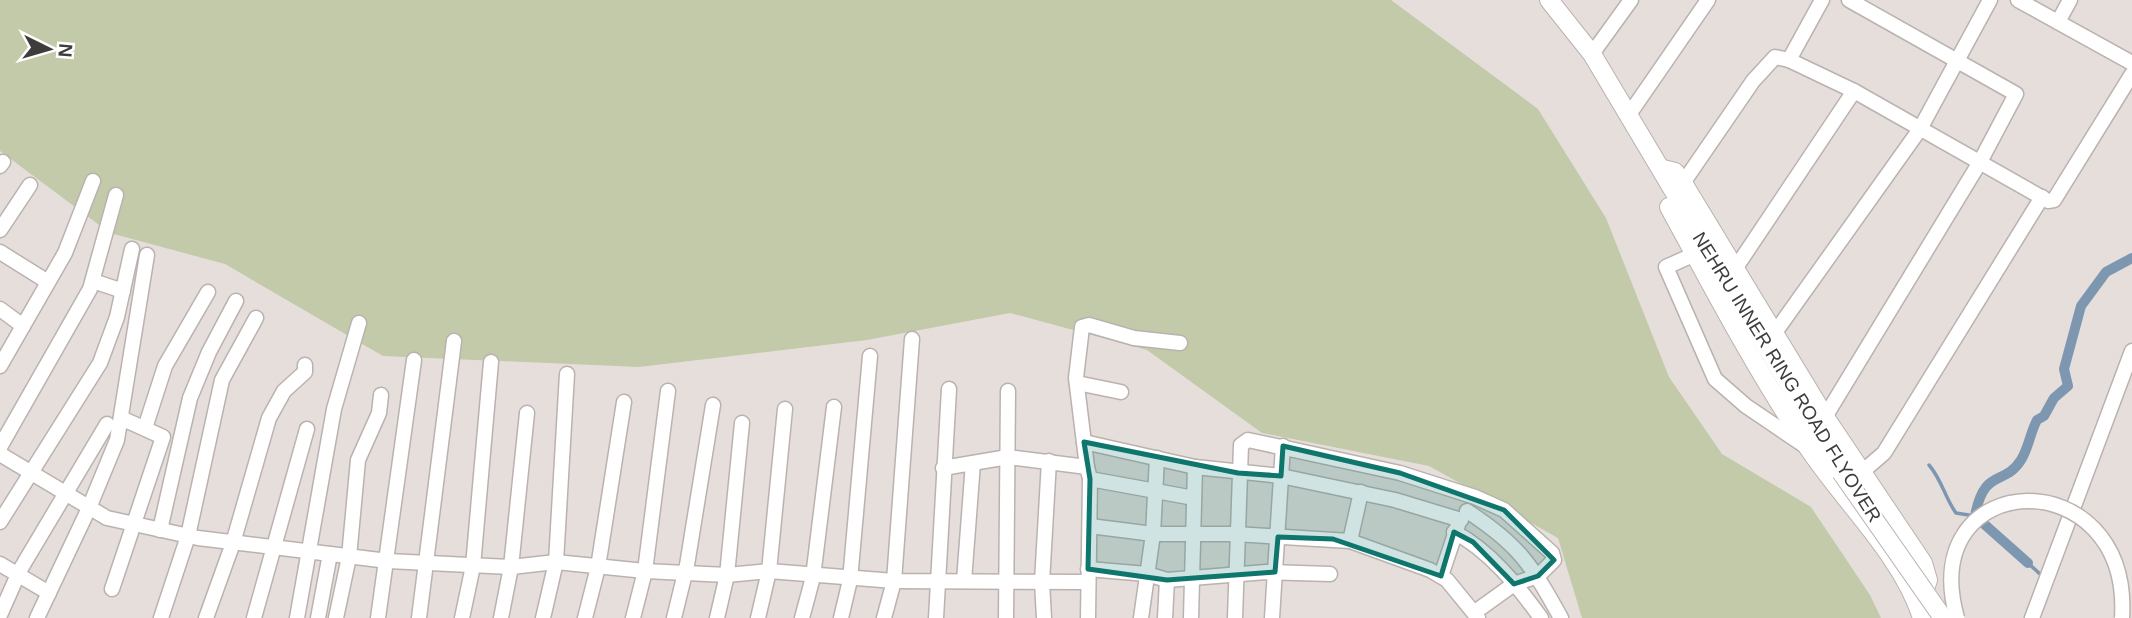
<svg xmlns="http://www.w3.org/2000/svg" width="2132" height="618" font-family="Arial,sans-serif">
<rect width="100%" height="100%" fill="#e6dedb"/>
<polygon fill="#c3caaa" points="0,0 1391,0 1538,109 1606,218 1669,377 1722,454 1811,507 1870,595 1881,618 1582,618 1558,538 1429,466 1262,433 1147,350 1010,313 867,340 639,367 383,356 225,264 110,233 0,151"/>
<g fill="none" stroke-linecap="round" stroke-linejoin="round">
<g stroke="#7d97b1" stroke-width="3.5">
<path d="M1929,465C1942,480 1945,498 1956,513L1975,516"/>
<polyline points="2028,563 2041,575"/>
</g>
<path stroke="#7d97b1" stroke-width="10" d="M2028,563L1975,516C1984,467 2004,487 2021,460C2029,447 2030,433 2037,420L2044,416L2054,398L2068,386L2064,369L2081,306L2106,272L2132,258"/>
<g stroke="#bab2af" stroke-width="17">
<g id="minor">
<polyline points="2018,0 2132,63"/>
<polyline points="2058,22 2070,0"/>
<polyline points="1592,54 1631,0"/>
<polyline points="1789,60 1822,0"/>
<polyline points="1628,116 1708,0"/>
<polyline points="0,166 3,162"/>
<polyline points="1683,183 1753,81 1775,57 1789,60 1854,91 2048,201 2054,200 2132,74"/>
<polyline points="0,230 30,185"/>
<polyline points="0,252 48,282"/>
<polyline points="1695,254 1666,267 1715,379 1746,406 1808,448"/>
<polyline points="1735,269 1854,91"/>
<polyline points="93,281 123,291"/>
<polyline points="0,309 23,326"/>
<polyline points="1774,334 1920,129 1990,0"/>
<polyline points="0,366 65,253 93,181"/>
<polyline points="1077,383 1121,392"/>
<polyline points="1825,417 1980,162 2016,94 1849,0"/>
<polyline points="145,428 165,366 208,292"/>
<polyline points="1084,442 1195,467 1281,476 1395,500 1461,520"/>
<polyline points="0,447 90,289 116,195"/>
<polyline points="0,454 107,518 198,538 388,561 511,567 556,562 645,571 727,575 769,571 894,581 1087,582"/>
<polyline points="1087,467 1076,378 1082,327 1089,325 1134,338 1180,343"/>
<polyline points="943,468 1008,457 1087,467 1089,475"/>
<polyline points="1862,472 1884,453 2042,197"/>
<path d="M1467,511C1519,545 1531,564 1561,618"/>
<polyline points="0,522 100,363 117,317 132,249"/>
<polyline points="1090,526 1153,534 1235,534 1350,541 1430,570 1447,580 1478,618"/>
<polyline points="160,530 190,398 209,352 236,301"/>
<path d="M1454,532C1489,550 1518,586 1541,618"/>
<polyline points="1350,541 1361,492"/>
<polyline points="0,564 49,593"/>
<polyline points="1088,569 1147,574 1167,580 1266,572 1330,574"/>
<polyline points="1441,576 1458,525"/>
<polyline points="964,581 973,463"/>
<polyline points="112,589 163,437 121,418"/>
<polyline points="0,615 20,570 107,424"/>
<polyline points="37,618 89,508 117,440 147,255"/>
<polyline points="161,618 188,536 222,380 256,318"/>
<polyline points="206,618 233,543 269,418 284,391 305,372 305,365"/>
<polyline points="254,618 307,429"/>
<polyline points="297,618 334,409 359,323"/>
<polyline points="318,618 330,554"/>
<polyline points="336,618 349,557 358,460 379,413 381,395"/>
<polyline points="378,618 414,360"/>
<polyline points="419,618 454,341"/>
<polyline points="462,618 473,566 491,362"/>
<polyline points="501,618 511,567 527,413"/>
<polyline points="543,618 556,562 567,374"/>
<polyline points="585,618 598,567 624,402"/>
<polyline points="633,618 645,571 668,391"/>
<polyline points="674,618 687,565 713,405"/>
<polyline points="717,618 727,575 742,423"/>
<polyline points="758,618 769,571 785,409"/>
<polyline points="802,618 813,577 834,407"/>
<polyline points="841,618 850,580 870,356"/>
<polyline points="884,618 894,581 912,339"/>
<polyline points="936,618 949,389"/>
<polyline points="1006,618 1008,391"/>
<polyline points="1044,618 1042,582 1049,461"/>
<polyline points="1088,618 1090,479 1194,498"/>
<polyline points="1141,618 1153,534 1157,458"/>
<polyline points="1165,618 1167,580"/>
<polyline points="1191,618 1195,467"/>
<polyline points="1235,618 1241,445 1248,440 1400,473 1475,497 1504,510 1552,553 1554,560 1538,576 1514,584 1475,612"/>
<polyline points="1272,618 1283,446"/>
<polyline points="2032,618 2132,351"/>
</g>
</g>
<g stroke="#bab2af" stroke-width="20">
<g id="major">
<polyline points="1549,0 1592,54 1841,472"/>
<polyline points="1663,169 1675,172 1683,183 1825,417 1923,563 1928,580 1920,603"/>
<path d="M1669,207C1713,288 1756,370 1807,446C1843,501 1903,556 1922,618"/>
</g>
</g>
<use href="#minor" stroke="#fff" stroke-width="14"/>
<use href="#major" stroke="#fff" stroke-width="18"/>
<g stroke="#bab2af" stroke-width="17" stroke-linecap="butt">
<path id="minor-bridge" d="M1957,618C1914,465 2132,459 2122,618"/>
</g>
<g stroke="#bab2af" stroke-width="20" stroke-linecap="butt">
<polyline id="major-bridge" points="1841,472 1943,618"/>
</g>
<use href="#minor-bridge" stroke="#fff" stroke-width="14"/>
<use href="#major-bridge" stroke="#fff" stroke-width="18"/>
</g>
<path fill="#0f766e" fill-opacity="0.2" stroke="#0f766e" stroke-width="5" stroke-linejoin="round" d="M1084,442L1238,473L1281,476L1283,446L1400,473L1504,510L1554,560L1538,576L1514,584L1473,542L1454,532L1441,576L1333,539L1278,537L1275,572L1167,580L1088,569L1090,479Z"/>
<g text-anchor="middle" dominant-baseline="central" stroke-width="5" stroke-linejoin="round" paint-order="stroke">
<g font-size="19" fill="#3f3c3b" stroke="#fff">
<text transform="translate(1787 377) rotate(58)">NEHRU INNER RING ROAD FLYOVER</text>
</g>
</g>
<g transform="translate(49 49) rotate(95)" stroke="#ffffff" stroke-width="5" paint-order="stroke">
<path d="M0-5L12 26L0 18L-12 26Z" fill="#3f3c3b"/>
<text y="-10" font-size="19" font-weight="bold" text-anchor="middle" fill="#3f3c3b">N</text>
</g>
</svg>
